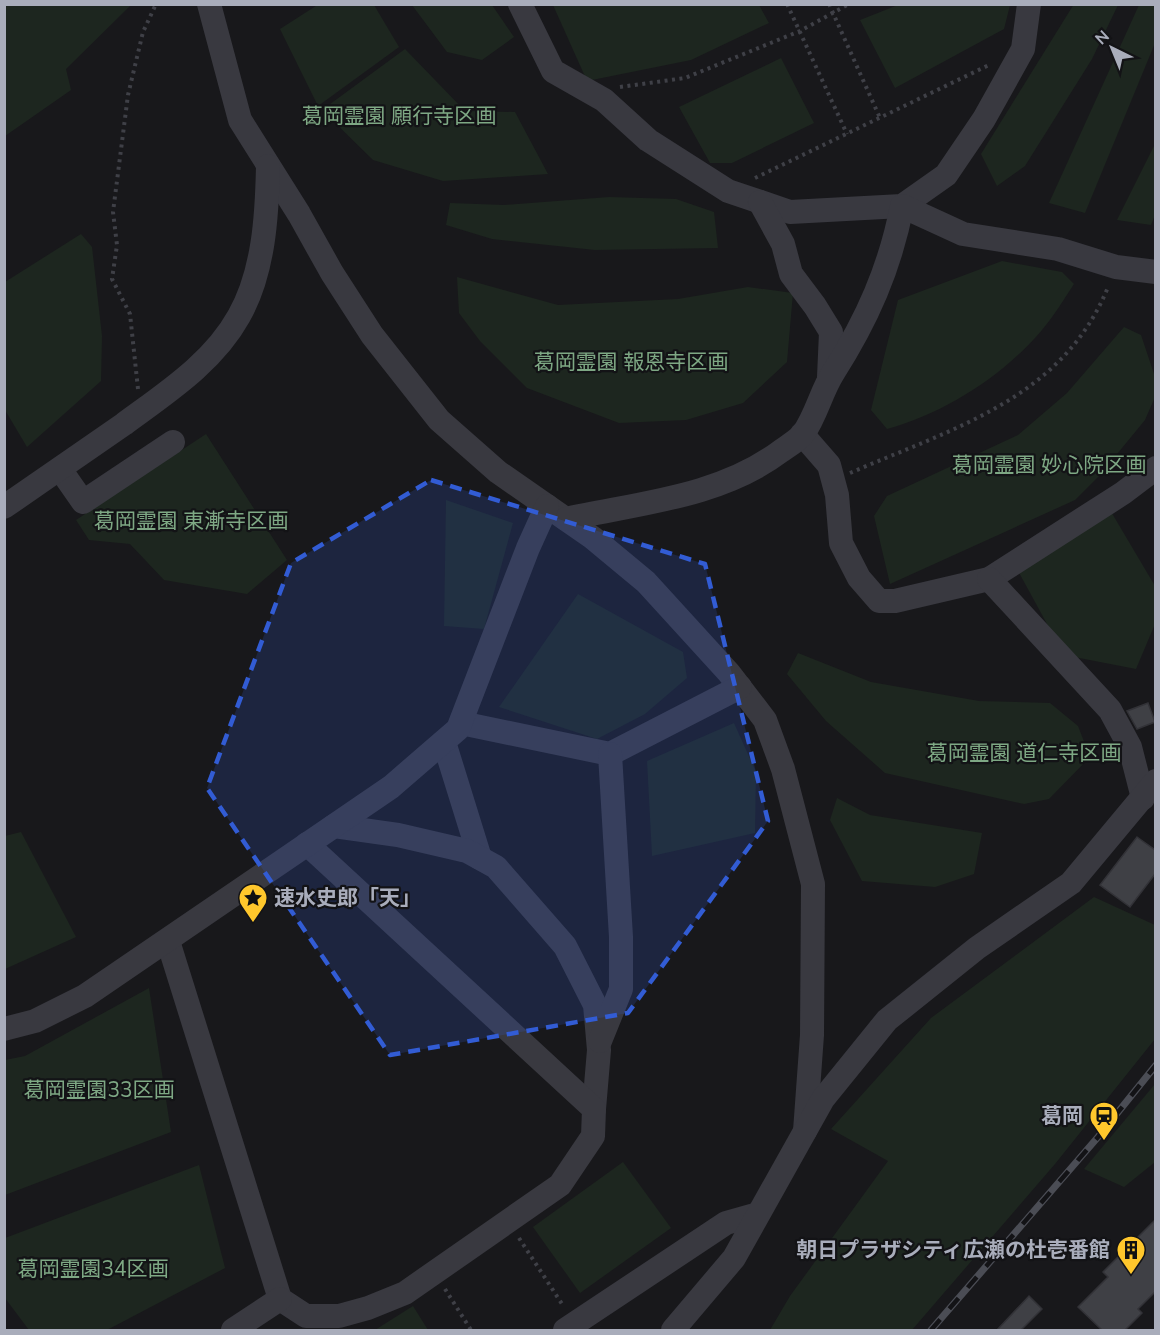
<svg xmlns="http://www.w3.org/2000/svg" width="1160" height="1335" font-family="'Nunito Sans','Noto Sans JP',sans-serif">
<rect width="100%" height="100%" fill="#18181b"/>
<g fill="#1d261f">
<polygon points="5,4 131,5 66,69 71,90 5,136"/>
<polygon points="319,4 374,5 399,47 318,106 280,29"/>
<polygon points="1074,4 1118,5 1092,59 1025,166 997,186 981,154"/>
<polygon points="412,5 492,5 514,37 482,60 447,52"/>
<polygon points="553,5 759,5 769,23 691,60 587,81"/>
<polygon points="898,5 898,4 1010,5 1004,29 895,88 860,20"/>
<polygon points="1139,5 1155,5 1155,43 1085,213 1049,203"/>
<polygon points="405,49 465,111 515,112 548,174 443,181 373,160 322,110"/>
<polygon points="781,58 814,123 732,163 710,163 679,107"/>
<polygon points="1155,144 1155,215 1151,225 1117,220"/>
<polygon points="609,197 676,199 714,212 718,248 595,250 492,239 446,225 450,203 504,205"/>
<polygon points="81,234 92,247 102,336 101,381 27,447 5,410 5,282"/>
<path d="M1002,261L1062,272L1074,284C1064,299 1054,316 1042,330C1003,376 945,413 887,429L871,410L898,300Z"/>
<polygon points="457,277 558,305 678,299 748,287 793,293 787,362 743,403 686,420 619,423 527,388 480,341 459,313"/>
<polygon points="1124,327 1141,335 1155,377 1155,397 1145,420 1099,476 1075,500 890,584 874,516 887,496 1018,435 1067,393"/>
<polygon points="206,434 287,560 247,594 164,580 130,544 89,540 76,520"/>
<polygon points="446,500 513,523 484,629 444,626"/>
<polygon points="1110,510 1155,586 1155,624 1136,669 1064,655 1017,569"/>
<polygon points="578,594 683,652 687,678 645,714 597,739 499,707"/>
<polygon points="798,653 871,682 979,701 1050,703 1078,726 1090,757 1049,799 1024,804 885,773 826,721 787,674"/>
<polygon points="734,723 756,772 755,833 652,856 647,761"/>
<polygon points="837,798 870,815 982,833 974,874 935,887 862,881 830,820"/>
<polygon points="21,832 76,937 5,969 5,836"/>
<polygon points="1094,897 1155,925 1155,1039 1055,1164 912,1330 770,1330 790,1296 888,1161 831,1129 931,1018"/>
<polygon points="149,988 171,1132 5,1195 5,1060 25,1056"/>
<polygon points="1155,1084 1155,1162 1124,1187 1084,1169"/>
<polygon points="623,1162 671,1228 580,1293 533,1227"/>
<polygon points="199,1165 225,1268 107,1330 29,1330 5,1298 5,1238"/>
<polygon points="413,1306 428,1330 375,1330"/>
</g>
<g fill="#3f4045" stroke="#323237" stroke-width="1.5">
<polygon points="1148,703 1155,722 1137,729 1127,711"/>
<polygon points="1137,837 1155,850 1155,874 1130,907 1100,885"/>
<polygon points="1155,1220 1155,1292 1138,1309 1142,1313 1125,1330 1102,1330 1078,1307 1108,1277 1103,1272"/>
<polygon points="1029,1296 1042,1309 1021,1330 997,1330"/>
</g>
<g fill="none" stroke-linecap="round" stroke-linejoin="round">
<g stroke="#3f4047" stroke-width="4" stroke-dasharray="3 4.5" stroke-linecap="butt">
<polyline points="787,4 847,134"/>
<polyline points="829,4 880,118"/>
<polyline points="620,87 685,78 800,31 849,4"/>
<polyline points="755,178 989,65"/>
<polyline points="138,389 130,314 112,279 117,245 113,212 128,95 143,32 156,4"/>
<path d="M850,473C951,429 1063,399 1108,287"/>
<polyline points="519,1238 564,1307"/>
<polyline points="445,1289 471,1330"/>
</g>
<g stroke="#393940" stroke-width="24">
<polyline points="209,4 240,120 299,214 332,273 372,335 439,420 498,472 593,538 646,582 729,673 765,720 783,769 813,884 812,1035 805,1131"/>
<polyline points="520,4 553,71 604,100 648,140 728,191 790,212 902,206 946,175 984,119 1023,49 1029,4"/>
<polyline points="760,202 783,244 791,274 815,306 831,332 829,377"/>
<polyline points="802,434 829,465 837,495 841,543 859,578 879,601 895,601 989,579 1123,493 1156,468"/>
<polyline points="60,469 83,502 173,442"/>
<path d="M4,507C44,479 84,452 124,424C166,393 213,363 239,316C264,272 267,215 268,166"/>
<path d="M566,519C639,503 720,497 781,451C788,446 798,440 803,434C816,416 821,392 833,373C867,320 890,268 902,206L963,234L1058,249L1116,267L1156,272"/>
<polyline points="989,579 1110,710 1130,747 1143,798"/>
<polyline points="461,723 610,754 740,687"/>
<polyline points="444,742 480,858"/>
<polyline points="334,826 398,835 467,851 496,867 565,946 595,1005 599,1050 594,1109"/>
<polyline points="168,941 280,1299 306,1316 339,1316 368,1308 405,1293 560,1185 593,1136 594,1109 307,844"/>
<polyline points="4,1029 35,1021 85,996 391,787 458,729 528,548 547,506"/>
<polyline points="600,1041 621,989 621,937 610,754"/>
<polyline points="233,1330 280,1299"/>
<polyline points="565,1330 726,1223 758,1214"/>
<polyline points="673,1330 734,1258 823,1099 887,1020 977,948 1071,883 1156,781"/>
</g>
<g stroke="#4b4d55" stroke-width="7">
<polyline id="rail" points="931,1330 1098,1137 1156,1065"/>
</g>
<use href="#rail" stroke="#131316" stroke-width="4.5" stroke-dasharray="14" stroke-linecap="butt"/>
</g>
<path fill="#325cd4" fill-opacity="0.2" stroke="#325cd4" stroke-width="4.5" stroke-dasharray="12 8" stroke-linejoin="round" d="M431,480L705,564L768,821L628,1013L390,1055L207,788L291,563Z"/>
<defs>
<g id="sight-pin" transform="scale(1.5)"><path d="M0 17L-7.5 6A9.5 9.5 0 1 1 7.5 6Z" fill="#ffc72c" stroke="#131316"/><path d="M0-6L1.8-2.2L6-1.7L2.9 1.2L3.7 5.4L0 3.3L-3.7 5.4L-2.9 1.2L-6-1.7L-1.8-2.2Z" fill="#111"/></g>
<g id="station-pin" transform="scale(1.5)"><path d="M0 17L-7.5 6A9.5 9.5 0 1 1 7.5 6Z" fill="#ffc72c" stroke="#131316"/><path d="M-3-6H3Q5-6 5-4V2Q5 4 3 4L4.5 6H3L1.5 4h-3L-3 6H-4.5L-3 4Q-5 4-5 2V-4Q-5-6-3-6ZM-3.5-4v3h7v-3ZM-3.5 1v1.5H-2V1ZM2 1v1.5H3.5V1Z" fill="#111"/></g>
<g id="building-pin" transform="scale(1.5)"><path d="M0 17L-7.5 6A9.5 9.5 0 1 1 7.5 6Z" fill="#ffc72c" stroke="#131316"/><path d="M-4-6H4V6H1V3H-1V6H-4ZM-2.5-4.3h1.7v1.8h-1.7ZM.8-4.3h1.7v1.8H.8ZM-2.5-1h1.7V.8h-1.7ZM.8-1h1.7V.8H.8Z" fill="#111"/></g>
</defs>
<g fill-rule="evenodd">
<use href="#sight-pin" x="253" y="898"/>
<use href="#station-pin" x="1104" y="1116"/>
<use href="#building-pin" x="1131" y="1250"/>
</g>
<g text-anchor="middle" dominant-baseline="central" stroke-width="4.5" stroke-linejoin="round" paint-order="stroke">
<g font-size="21" fill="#7ea884" stroke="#131316">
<text x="399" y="116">葛岡霊園 願行寺区画</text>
<text x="631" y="362">葛岡霊園 報恩寺区画</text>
<text x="1049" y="465">葛岡霊園 妙心院区画</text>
<text x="191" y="521">葛岡霊園 東漸寺区画</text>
<text x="1024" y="753">葛岡霊園 道仁寺区画</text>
<text x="99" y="1090">葛岡霊園33区画</text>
<text x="93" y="1269">葛岡霊園34区画</text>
</g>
<g font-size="21" font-weight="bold" fill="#a9adbb" stroke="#131316" text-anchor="end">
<text x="274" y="898" text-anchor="start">速水史郎「天」</text>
<text x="1083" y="1116">葛岡</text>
<text x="1110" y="1250">朝日プラザシティ広瀬の杜壱番館</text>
</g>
</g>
<rect width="1160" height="1335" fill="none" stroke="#a9adbb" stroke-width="12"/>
<g transform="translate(1112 48) rotate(317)" stroke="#131316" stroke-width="4.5" paint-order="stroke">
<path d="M0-4.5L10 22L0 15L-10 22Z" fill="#a9adbb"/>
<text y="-9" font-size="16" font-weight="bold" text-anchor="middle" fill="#a9adbb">N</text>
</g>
</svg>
